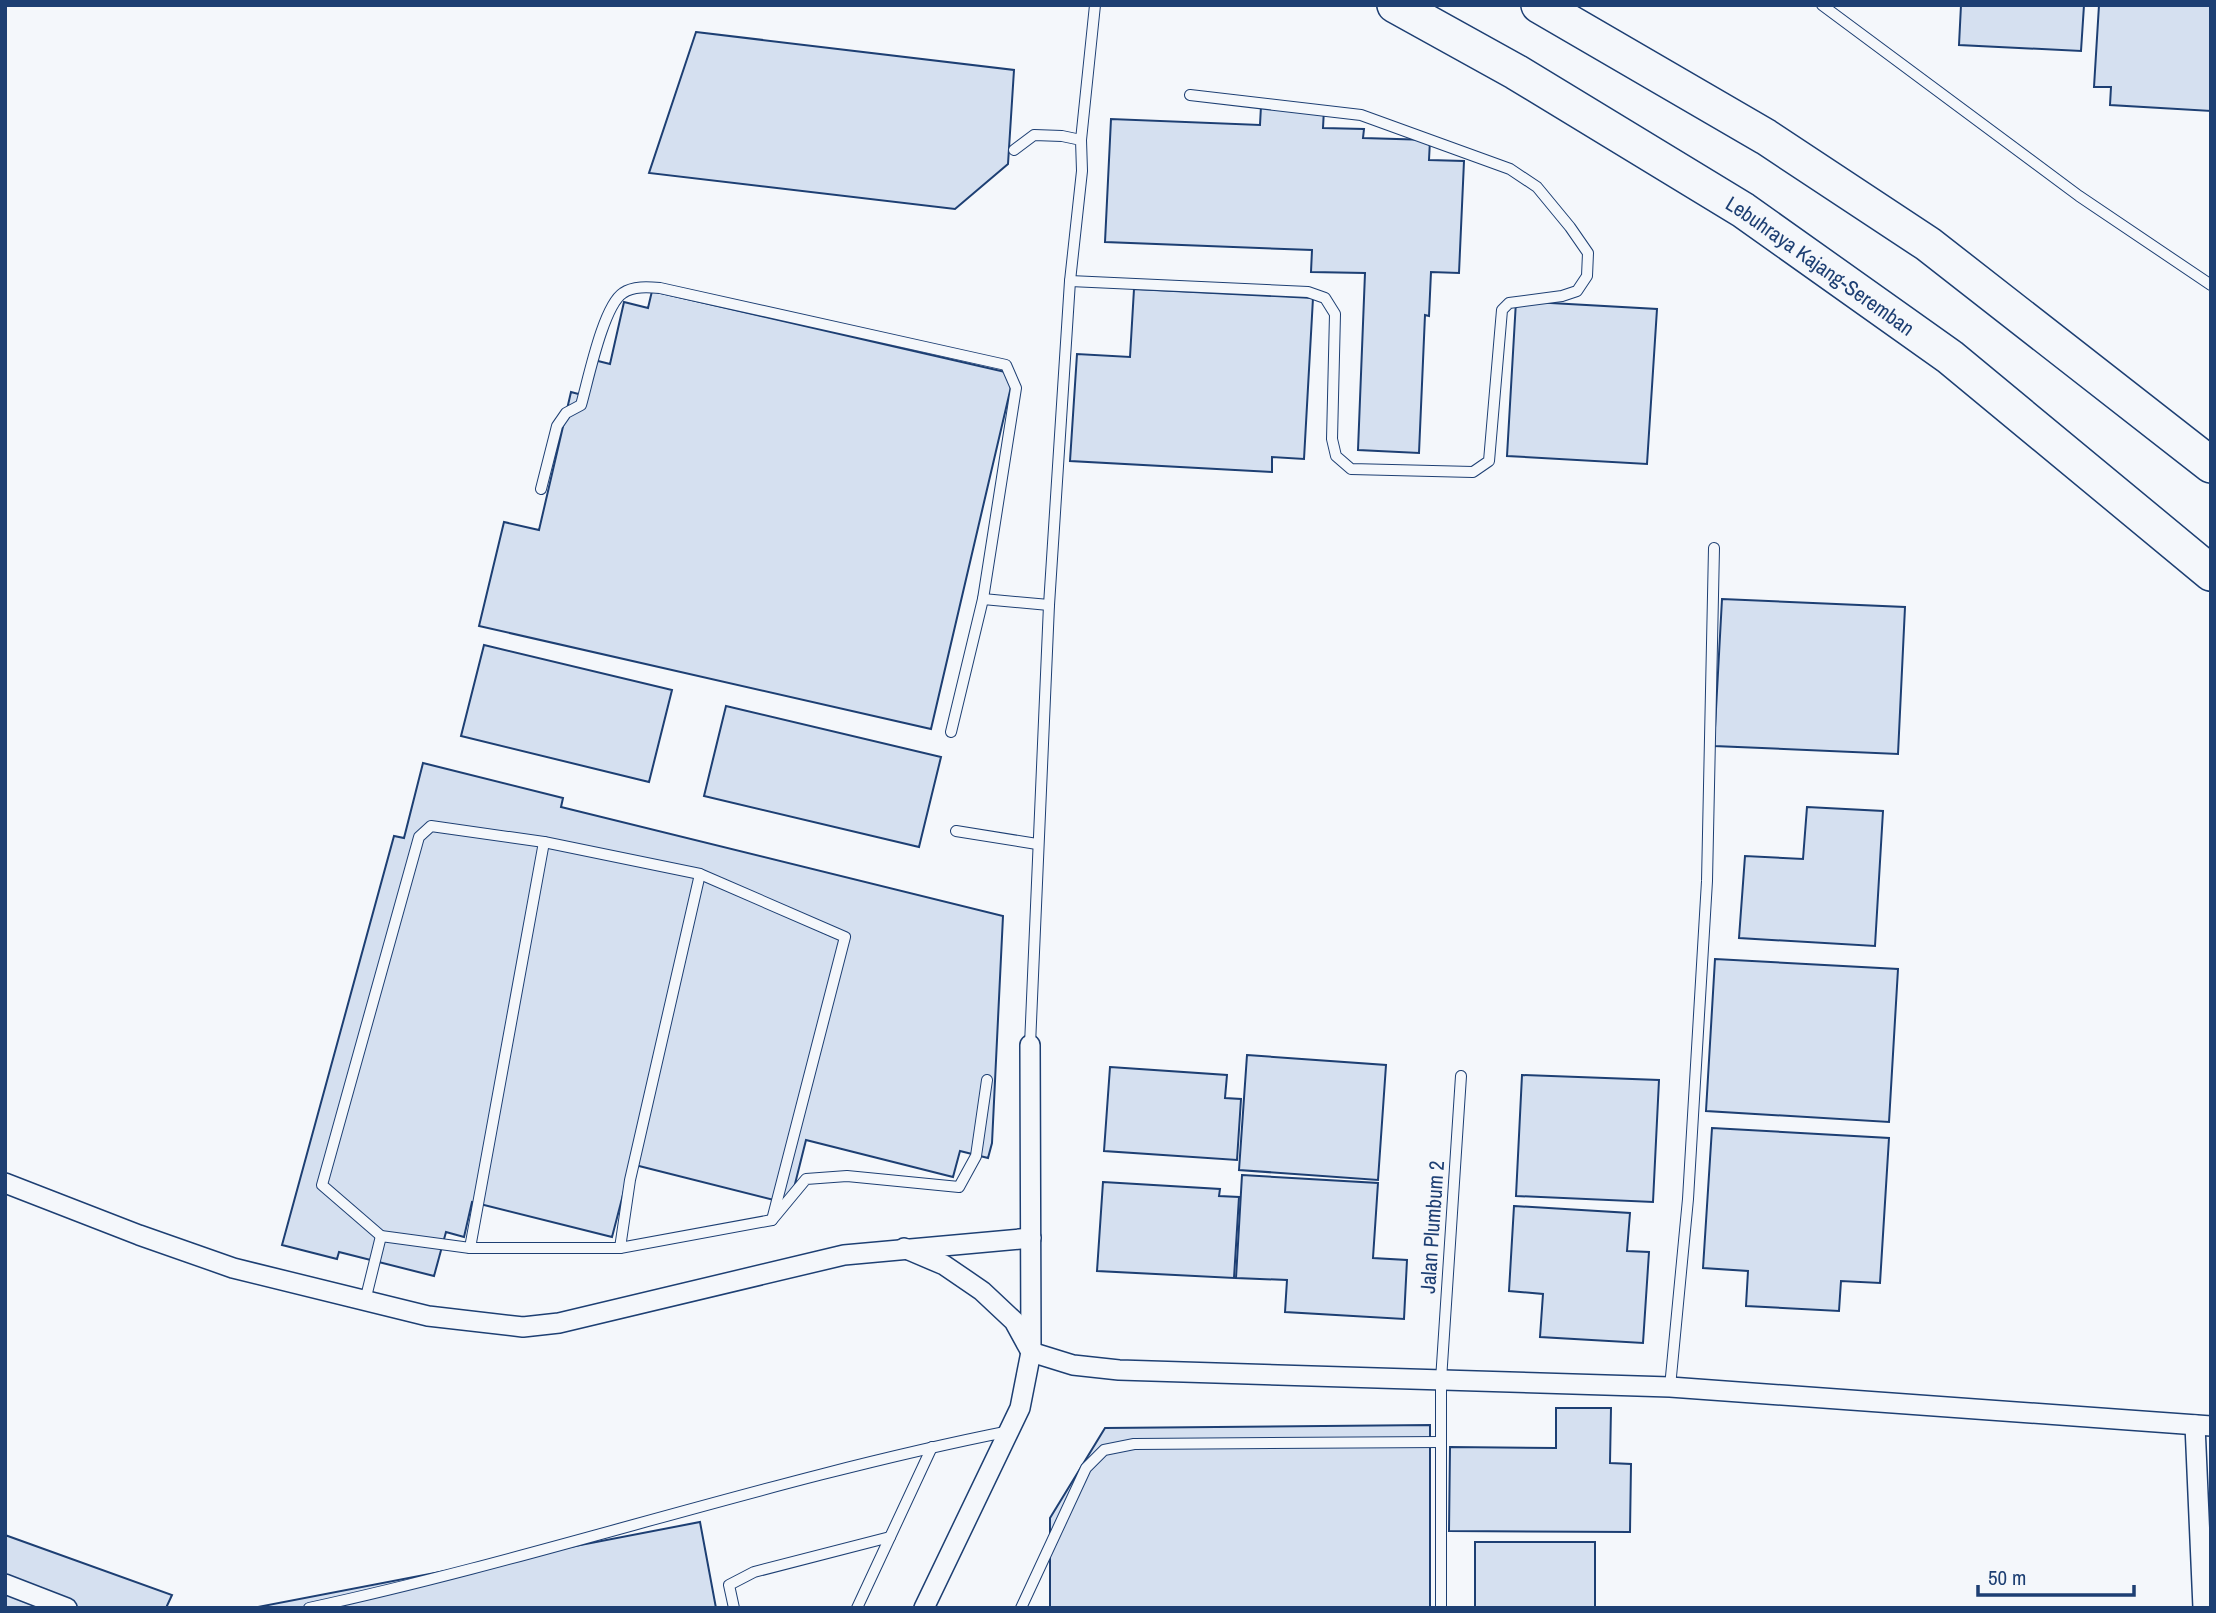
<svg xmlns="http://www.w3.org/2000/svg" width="2216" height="1613" font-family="'Archivo Narrow',sans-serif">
<rect width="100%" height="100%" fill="#f4f7fb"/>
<g fill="#d5e0f0" stroke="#1d3f73" stroke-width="2">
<polygon points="1961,5 2084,5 2081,51 1959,45"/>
<polygon points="2099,5 2211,5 2211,111 2110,105 2111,87 2094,87"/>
<polygon points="696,32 1014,70 1008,164 955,209 649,173"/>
<polygon points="1261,106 1324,109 1323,128 1364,129 1363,138 1430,140 1429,160 1464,161 1459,273 1431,272 1429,316 1425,315 1419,453 1358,450 1365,273 1311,272 1312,250 1105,242 1111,119 1260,125"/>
<polygon points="1134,289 1313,298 1304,459 1272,457 1272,472 1070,461 1077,354 1130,357"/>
<polygon points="652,291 1014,374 931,729 479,626 504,522 539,530 571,392 586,396 594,360 610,364 624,302 648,308"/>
<polygon points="1516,301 1657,309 1647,464 1507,456"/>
<polygon points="1722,599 1905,607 1898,754 1714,746"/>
<polygon points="484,645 672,690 649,782 461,736"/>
<polygon points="726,706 941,757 919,847 704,796"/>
<polygon points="423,763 563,798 561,807 1003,916 992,1143 988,1158 960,1151 953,1177 806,1140 790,1204 631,1164 612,1237 472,1202 464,1237 446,1232 434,1276 339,1252 337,1259 282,1245 394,836 404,838"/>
<polygon points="1807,807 1883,811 1875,946 1739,938 1745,856 1803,859"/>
<polygon points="1715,959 1898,969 1889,1122 1706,1111"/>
<polygon points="1247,1055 1386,1065 1378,1180 1239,1170"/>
<polygon points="1110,1067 1227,1075 1225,1098 1241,1099 1237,1160 1104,1151"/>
<polygon points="1522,1075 1659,1080 1653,1202 1516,1196"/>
<polygon points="1712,1128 1889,1138 1880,1283 1841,1281 1839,1311 1746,1306 1748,1271 1703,1268"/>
<polygon points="1242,1175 1378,1183 1373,1258 1407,1260 1404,1319 1285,1312 1287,1280 1236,1278"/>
<polygon points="1103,1182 1220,1189 1219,1196 1239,1197 1234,1278 1097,1271"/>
<polygon points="1514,1206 1630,1213 1627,1251 1649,1252 1643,1343 1540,1337 1543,1294 1509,1291"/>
<polygon points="1556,1408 1611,1408 1610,1463 1631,1464 1630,1532 1449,1531 1450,1447 1556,1448"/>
<polygon points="1430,1425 1430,1608 1050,1608 1050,1518 1105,1428"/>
<polygon points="700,1522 716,1608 253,1608"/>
<polygon points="5,1535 172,1595 166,1608 5,1608"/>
<rect x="1475" y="1542" width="120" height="66"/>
</g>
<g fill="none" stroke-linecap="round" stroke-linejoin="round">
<g stroke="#1d3f73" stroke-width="12">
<g id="service">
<polyline points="1822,5 2079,196 2211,285"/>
<polyline points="1081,140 1095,5"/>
<polyline points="1014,150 1034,135 1062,136 1081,140 1082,171 1070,281 1049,605 1030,1045"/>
<polyline points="1070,281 1308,292 1325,298 1335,314 1332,439 1336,456 1351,469 1473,472 1489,461 1502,310 1509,303 1562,296 1577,291 1587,276 1588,253 1570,227 1537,187 1510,169 1361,115 1190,95"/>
<path d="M541,489L557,426L566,413L581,405C588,381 603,306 623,293C633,286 648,287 660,288L1006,365L1016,388L983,599"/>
<polyline points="951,732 983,599 1049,605"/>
<polyline points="956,831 1037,844"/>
<polyline points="381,1236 322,1185 419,837 431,826 544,842 700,874 845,937 772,1220"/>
<polyline points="470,1248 544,842"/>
<polyline points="620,1248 630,1180 700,874"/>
<polyline points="365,1301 381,1236 470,1248 620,1248 772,1220 806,1179 847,1176 959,1187 976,1156 987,1080"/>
<polyline points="1670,1387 1688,1199 1707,881 1714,548"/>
<path d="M309,1608C544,1557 773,1478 1010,1431"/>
<polyline points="734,1608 729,1585 754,1572 890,1537"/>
<polyline points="857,1608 932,1447"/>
<polyline points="1021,1608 1086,1468 1104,1450 1134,1444 1441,1442"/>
<polyline points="1441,1608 1441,1380 1461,1076"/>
</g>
</g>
<g stroke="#1d3f73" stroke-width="22">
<g id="minor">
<polyline points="5,1183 139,1235 233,1268 428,1316 523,1327 559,1323 844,1255 1031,1238"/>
<polyline points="904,1248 944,1265 982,1291 1014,1321 1031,1352 1073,1365 1119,1370 1670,1387 2211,1426"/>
<polyline points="2195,1425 2203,1608"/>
<polyline points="5,1584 67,1608"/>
<polyline points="924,1608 1020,1408 1031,1352 1030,1045"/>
</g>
</g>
<g stroke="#1d3f73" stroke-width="38">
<g id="motorway">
<path id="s1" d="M1395,5L1516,72L1743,210L1950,357L2211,573"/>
<polyline points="1539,5 1766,137 1928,244 2211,465"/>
</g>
</g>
<use href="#service" stroke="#f4f7fb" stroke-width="10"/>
<use href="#minor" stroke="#f4f7fb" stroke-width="19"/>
<use href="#motorway" stroke="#f4f7fb" stroke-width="35"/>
</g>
<g text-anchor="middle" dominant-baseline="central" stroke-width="5" stroke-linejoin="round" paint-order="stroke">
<g font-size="21" fill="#1d3f73" stroke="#f4f7fb">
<text stroke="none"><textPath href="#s1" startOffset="499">Lebuhraya Kajang-Seremban</textPath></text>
<text transform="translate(1432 1227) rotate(-86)">Jalan Plumbum 2</text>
</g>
</g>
<rect width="2216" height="1613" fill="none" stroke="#1d3f73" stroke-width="14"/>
<path d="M1978 1585v10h156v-10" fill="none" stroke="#1d3f73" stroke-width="3.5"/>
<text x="1988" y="1585" font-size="21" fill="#1d3f73" stroke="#f4f7fb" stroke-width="5" paint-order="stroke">50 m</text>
</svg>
